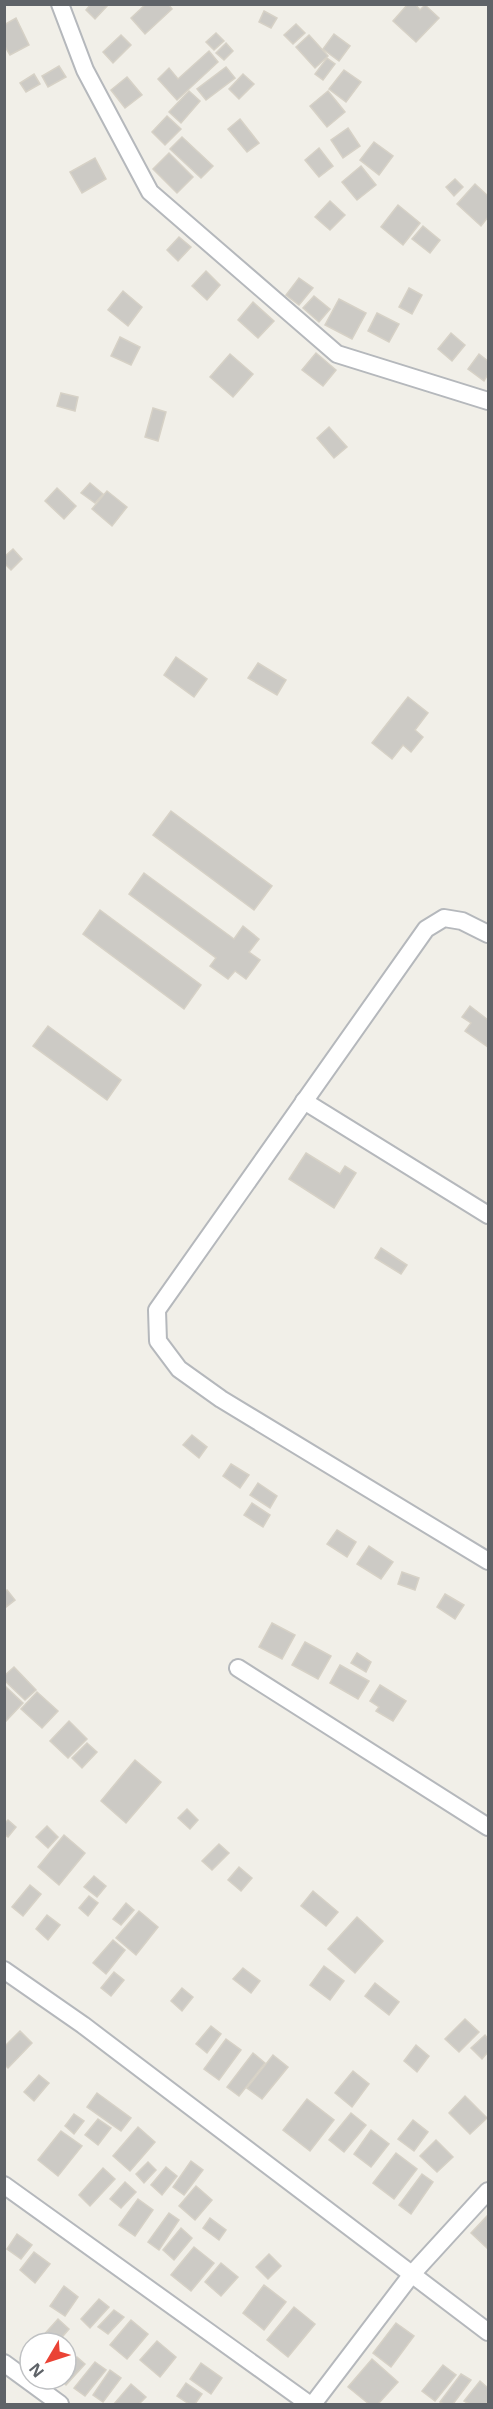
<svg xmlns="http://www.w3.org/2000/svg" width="493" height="2409" font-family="'Noto Sans',sans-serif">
<rect width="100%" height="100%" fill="#f1efe8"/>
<g fill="#cccac5" stroke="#d6d1c6" stroke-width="1.5">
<polygon points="91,4 109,4 95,19 86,10"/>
<polygon points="146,4 168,4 172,9 145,34 131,18"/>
<polygon points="408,4 415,4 420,10 425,5 439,18 416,42 393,21"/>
<polygon points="264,11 277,18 271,28 259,22"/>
<polygon points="16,18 29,45 10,55 4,45 4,25"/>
<polygon points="296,24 305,33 293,44 284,35"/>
<polygon points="216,33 224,41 214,50 206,42"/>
<polygon points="334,34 350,46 339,61 323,49"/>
<polygon points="121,35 131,45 113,63 103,52"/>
<polygon points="309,35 328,56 315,68 296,47"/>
<polygon points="226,43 233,51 224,60 216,53"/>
<polygon points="209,51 218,62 177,100 158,79 169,68 178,79"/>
<polygon points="327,58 335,64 323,80 315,74"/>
<polygon points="59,66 66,77 48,87 42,76"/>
<polygon points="226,67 235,78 206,100 197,89"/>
<polygon points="344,70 361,82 346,102 329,89"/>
<polygon points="34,74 40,84 26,92 20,83"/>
<polygon points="243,74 254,84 239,99 229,89"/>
<polygon points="127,77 142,95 125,108 111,90"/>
<polygon points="189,91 200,101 181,123 169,112"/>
<polygon points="328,91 345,112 327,127 310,106"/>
<polygon points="167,116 181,129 165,145 152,132"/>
<polygon points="240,119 259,143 247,152 228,129"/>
<polygon points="348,128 360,146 343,158 331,140"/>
<polygon points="182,137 213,166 201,178 170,149"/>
<polygon points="374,142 393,156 379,175 360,160"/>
<polygon points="319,148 333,166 319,177 305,160"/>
<polygon points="169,153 193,177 177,193 153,169"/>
<polygon points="95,158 106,179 82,193 70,172"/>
<polygon points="361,166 376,185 357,200 342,182"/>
<polygon points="455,179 463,187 454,196 446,187"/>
<polygon points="475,184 488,196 488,217 481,226 457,204"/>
<polygon points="330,201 345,215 330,230 315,217"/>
<polygon points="398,205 420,223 403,245 381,227"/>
<polygon points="423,226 440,240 430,253 412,239"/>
<polygon points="179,237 191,247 178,261 167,250"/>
<polygon points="206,271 220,285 207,300 192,286"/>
<polygon points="299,278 313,288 299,305 286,295"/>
<polygon points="409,288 422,295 412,314 399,307"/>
<polygon points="123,291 142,307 128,326 108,310"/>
<polygon points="314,296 330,309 319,322 303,308"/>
<polygon points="339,299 366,313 352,339 325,325"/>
<polygon points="253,302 274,321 258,338 238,320"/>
<polygon points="377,313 399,324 389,342 368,331"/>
<polygon points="451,333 465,345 452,361 438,349"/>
<polygon points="120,337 140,347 131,365 111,356"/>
<polygon points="316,353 336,370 323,386 302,370"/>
<polygon points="230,354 253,374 233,397 210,377"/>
<polygon points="479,354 488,361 488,374 484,381 468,369"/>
<polygon points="61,393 78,397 75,411 57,406"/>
<polygon points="153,408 166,412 158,441 145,437"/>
<polygon points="329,427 347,447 334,458 317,438"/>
<polygon points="90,483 103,494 95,503 81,493"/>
<polygon points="57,488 76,506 64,519 45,501"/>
<polygon points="107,491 127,507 112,526 92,509"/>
<polygon points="13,549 22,559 11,570 4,563 4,557"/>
<polygon points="176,657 207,679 194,697 164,675"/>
<polygon points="258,663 286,680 277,695 248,678"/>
<polygon points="408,697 428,713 415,730 423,737 411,752 403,745 392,759 372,743"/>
<polygon points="171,811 272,886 254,910 153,835"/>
<polygon points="144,873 234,939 243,926 259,939 249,952 260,960 246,979 235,971 228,979 210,966 216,958 129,894"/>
<polygon points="100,910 201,985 184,1009 83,934"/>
<polygon points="470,1006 488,1020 488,1047 465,1031 471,1023 462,1017"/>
<polygon points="48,1026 121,1080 107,1100 33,1046"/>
<polygon points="306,1153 340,1174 345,1166 356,1173 334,1208 289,1179"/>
<polygon points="381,1248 407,1265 401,1274 375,1258"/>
<polygon points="192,1435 207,1447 199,1458 183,1445"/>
<polygon points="231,1464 249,1475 240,1488 223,1476"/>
<polygon points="258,1483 277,1496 270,1508 250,1495"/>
<polygon points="252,1503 270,1515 263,1527 244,1515"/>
<polygon points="337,1530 356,1542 347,1557 327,1544"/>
<polygon points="369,1546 393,1562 381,1579 357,1564"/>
<polygon points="402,1572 419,1578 415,1590 398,1584"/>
<polygon points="7,1590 15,1600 6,1607 4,1592"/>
<polygon points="445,1594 464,1605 455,1619 437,1607"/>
<polygon points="272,1623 295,1635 282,1659 259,1647"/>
<polygon points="305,1642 331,1656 318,1679 292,1665"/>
<polygon points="357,1653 371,1662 366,1672 351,1663"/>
<polygon points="340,1665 369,1681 358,1699 330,1683"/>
<polygon points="14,1667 36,1690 25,1700 4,1680 4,1676"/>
<polygon points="380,1685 406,1701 393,1721 376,1711 379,1707 370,1701"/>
<polygon points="5,1686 23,1703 6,1721 4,1720"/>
<polygon points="37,1692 58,1711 42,1728 21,1709"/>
<polygon points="69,1721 87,1739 68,1758 50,1741"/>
<polygon points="87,1743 97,1752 82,1768 72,1758"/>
<polygon points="135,1760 161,1782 126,1823 101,1801"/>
<polygon points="187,1809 198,1820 190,1829 178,1818"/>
<polygon points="8,1820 16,1827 8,1837 4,1834 4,1824"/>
<polygon points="47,1826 58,1837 48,1848 36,1837"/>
<polygon points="64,1835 85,1853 59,1885 38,1867"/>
<polygon points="219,1844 229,1853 212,1870 202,1861"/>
<polygon points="239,1867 252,1878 241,1891 228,1880"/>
<polygon points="94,1876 106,1886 97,1897 84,1887"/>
<polygon points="30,1885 41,1894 23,1916 12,1907"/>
<polygon points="313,1891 338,1912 326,1926 301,1906"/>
<polygon points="89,1896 98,1903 88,1916 79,1908"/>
<polygon points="126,1903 134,1910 121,1925 113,1919"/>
<polygon points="139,1911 158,1927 136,1955 116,1938"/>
<polygon points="47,1915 60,1925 48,1940 36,1929"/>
<polygon points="357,1917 383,1941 355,1973 328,1949"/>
<polygon points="113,1940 125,1950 106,1974 93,1963"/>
<polygon points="324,1966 344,1981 330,2000 310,1985"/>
<polygon points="243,1968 260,1981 251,1993 233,1979"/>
<polygon points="114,1972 124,1980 111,1996 101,1988"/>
<polygon points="375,1983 399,2002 389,2015 365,1996"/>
<polygon points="182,1988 193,1997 182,2011 171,2001"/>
<polygon points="465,2019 479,2032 459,2052 445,2039"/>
<polygon points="211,2026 221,2034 207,2053 196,2044"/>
<polygon points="20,2031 32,2043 8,2068 4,2064 4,2047"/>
<polygon points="485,2035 488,2039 488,2052 482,2059 471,2048"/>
<polygon points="226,2039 241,2050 219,2080 204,2069"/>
<polygon points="416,2045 429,2056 417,2072 404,2061"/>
<polygon points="253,2053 265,2063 239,2096 227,2087"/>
<polygon points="273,2055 288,2067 262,2099 247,2088"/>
<polygon points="353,2071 369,2084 352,2107 335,2093"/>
<polygon points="39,2075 49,2083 34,2101 24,2092"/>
<polygon points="97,2093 131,2118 121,2131 87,2107"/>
<polygon points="465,2096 487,2118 470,2134 449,2113"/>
<polygon points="307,2099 334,2120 310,2151 283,2130"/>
<polygon points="351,2113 366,2125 344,2152 329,2140"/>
<polygon points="74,2114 84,2121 74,2134 65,2126"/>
<polygon points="98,2119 111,2128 98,2145 85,2135"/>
<polygon points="413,2120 428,2132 414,2151 398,2139"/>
<polygon points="138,2127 155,2142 130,2171 113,2156"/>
<polygon points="371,2130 389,2144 371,2167 354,2154"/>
<polygon points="61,2131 82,2146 58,2176 38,2160"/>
<polygon points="436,2140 453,2157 437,2172 420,2156"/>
<polygon points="396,2153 417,2169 394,2199 373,2183"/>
<polygon points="191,2161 203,2170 184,2195 173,2187"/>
<polygon points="148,2162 156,2170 144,2183 136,2174"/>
<polygon points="166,2167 177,2176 162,2195 151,2185"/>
<polygon points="103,2168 115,2179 90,2206 79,2195"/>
<polygon points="422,2174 433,2182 411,2214 399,2205"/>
<polygon points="125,2182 136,2192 121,2208 110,2199"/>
<polygon points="196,2186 212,2200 195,2220 179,2206"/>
<polygon points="138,2199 153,2210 135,2236 119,2225"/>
<polygon points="169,2213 179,2220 159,2250 148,2242"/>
<polygon points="488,2215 488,2246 487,2248 471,2233"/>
<polygon points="210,2218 226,2230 219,2240 203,2228"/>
<polygon points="181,2228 192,2238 174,2260 163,2250"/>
<polygon points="17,2234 32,2245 21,2259 7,2249"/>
<polygon points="194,2247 214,2263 191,2291 171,2275"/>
<polygon points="34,2252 50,2264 35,2283 20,2270"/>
<polygon points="269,2254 281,2266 268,2279 256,2267"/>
<polygon points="221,2263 238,2277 221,2296 205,2282"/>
<polygon points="264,2285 286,2302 264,2330 243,2313"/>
<polygon points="64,2286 78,2297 65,2316 50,2306"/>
<polygon points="99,2299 109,2307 90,2328 81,2319"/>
<polygon points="294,2307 315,2324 288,2357 267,2340"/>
<polygon points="114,2310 124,2317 108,2334 98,2327"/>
<polygon points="58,2319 69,2329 57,2343 47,2343 41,2338"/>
<polygon points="131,2320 148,2334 127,2359 110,2345"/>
<polygon points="396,2323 414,2336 391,2367 373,2353"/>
<polygon points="157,2341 176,2357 160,2377 140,2360"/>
<polygon points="77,2357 85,2364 66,2385 59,2379 66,2379 66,2369"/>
<polygon points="372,2359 398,2382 378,2404 369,2404 348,2387"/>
<polygon points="95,2362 106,2370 85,2396 74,2388"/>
<polygon points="201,2363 222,2378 211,2394 190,2379"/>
<polygon points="443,2365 456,2375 435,2401 422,2391"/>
<polygon points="110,2370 121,2378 103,2402 93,2395"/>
<polygon points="461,2374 471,2380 453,2404 444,2404 440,2402"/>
<polygon points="480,2381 488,2388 488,2401 486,2404 469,2404 464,2401"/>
<polygon points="186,2383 202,2394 195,2404 189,2404 177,2396"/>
<polygon points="131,2384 146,2397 139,2404 114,2404"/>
</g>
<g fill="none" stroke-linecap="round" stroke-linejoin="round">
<g stroke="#b5b8bc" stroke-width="20">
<g id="minor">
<polyline points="60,4 85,70 150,192 337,354 488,401"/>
<polyline points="488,934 462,921 444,918 426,929 157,1310 158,1341 179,1369 221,1399 488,1561"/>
<polyline points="304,1101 488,1215"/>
<polyline points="238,1668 488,1827"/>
<polyline points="4,1970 83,2025 488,2332"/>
<polyline points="4,2185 309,2404"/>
<polyline points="4,2363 60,2404"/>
<polyline points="313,2404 412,2274 488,2191"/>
</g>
</g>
<use href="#minor" stroke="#fff" stroke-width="16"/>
</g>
<rect width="493" height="2409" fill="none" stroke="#5f6368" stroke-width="12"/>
<g transform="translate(48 2361) rotate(231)"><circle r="28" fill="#ffffff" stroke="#bfc1c3" stroke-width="1.5"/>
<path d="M0-4.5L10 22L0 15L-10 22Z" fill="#ea4335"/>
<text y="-9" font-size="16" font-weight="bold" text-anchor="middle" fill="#5f6368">N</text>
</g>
</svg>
